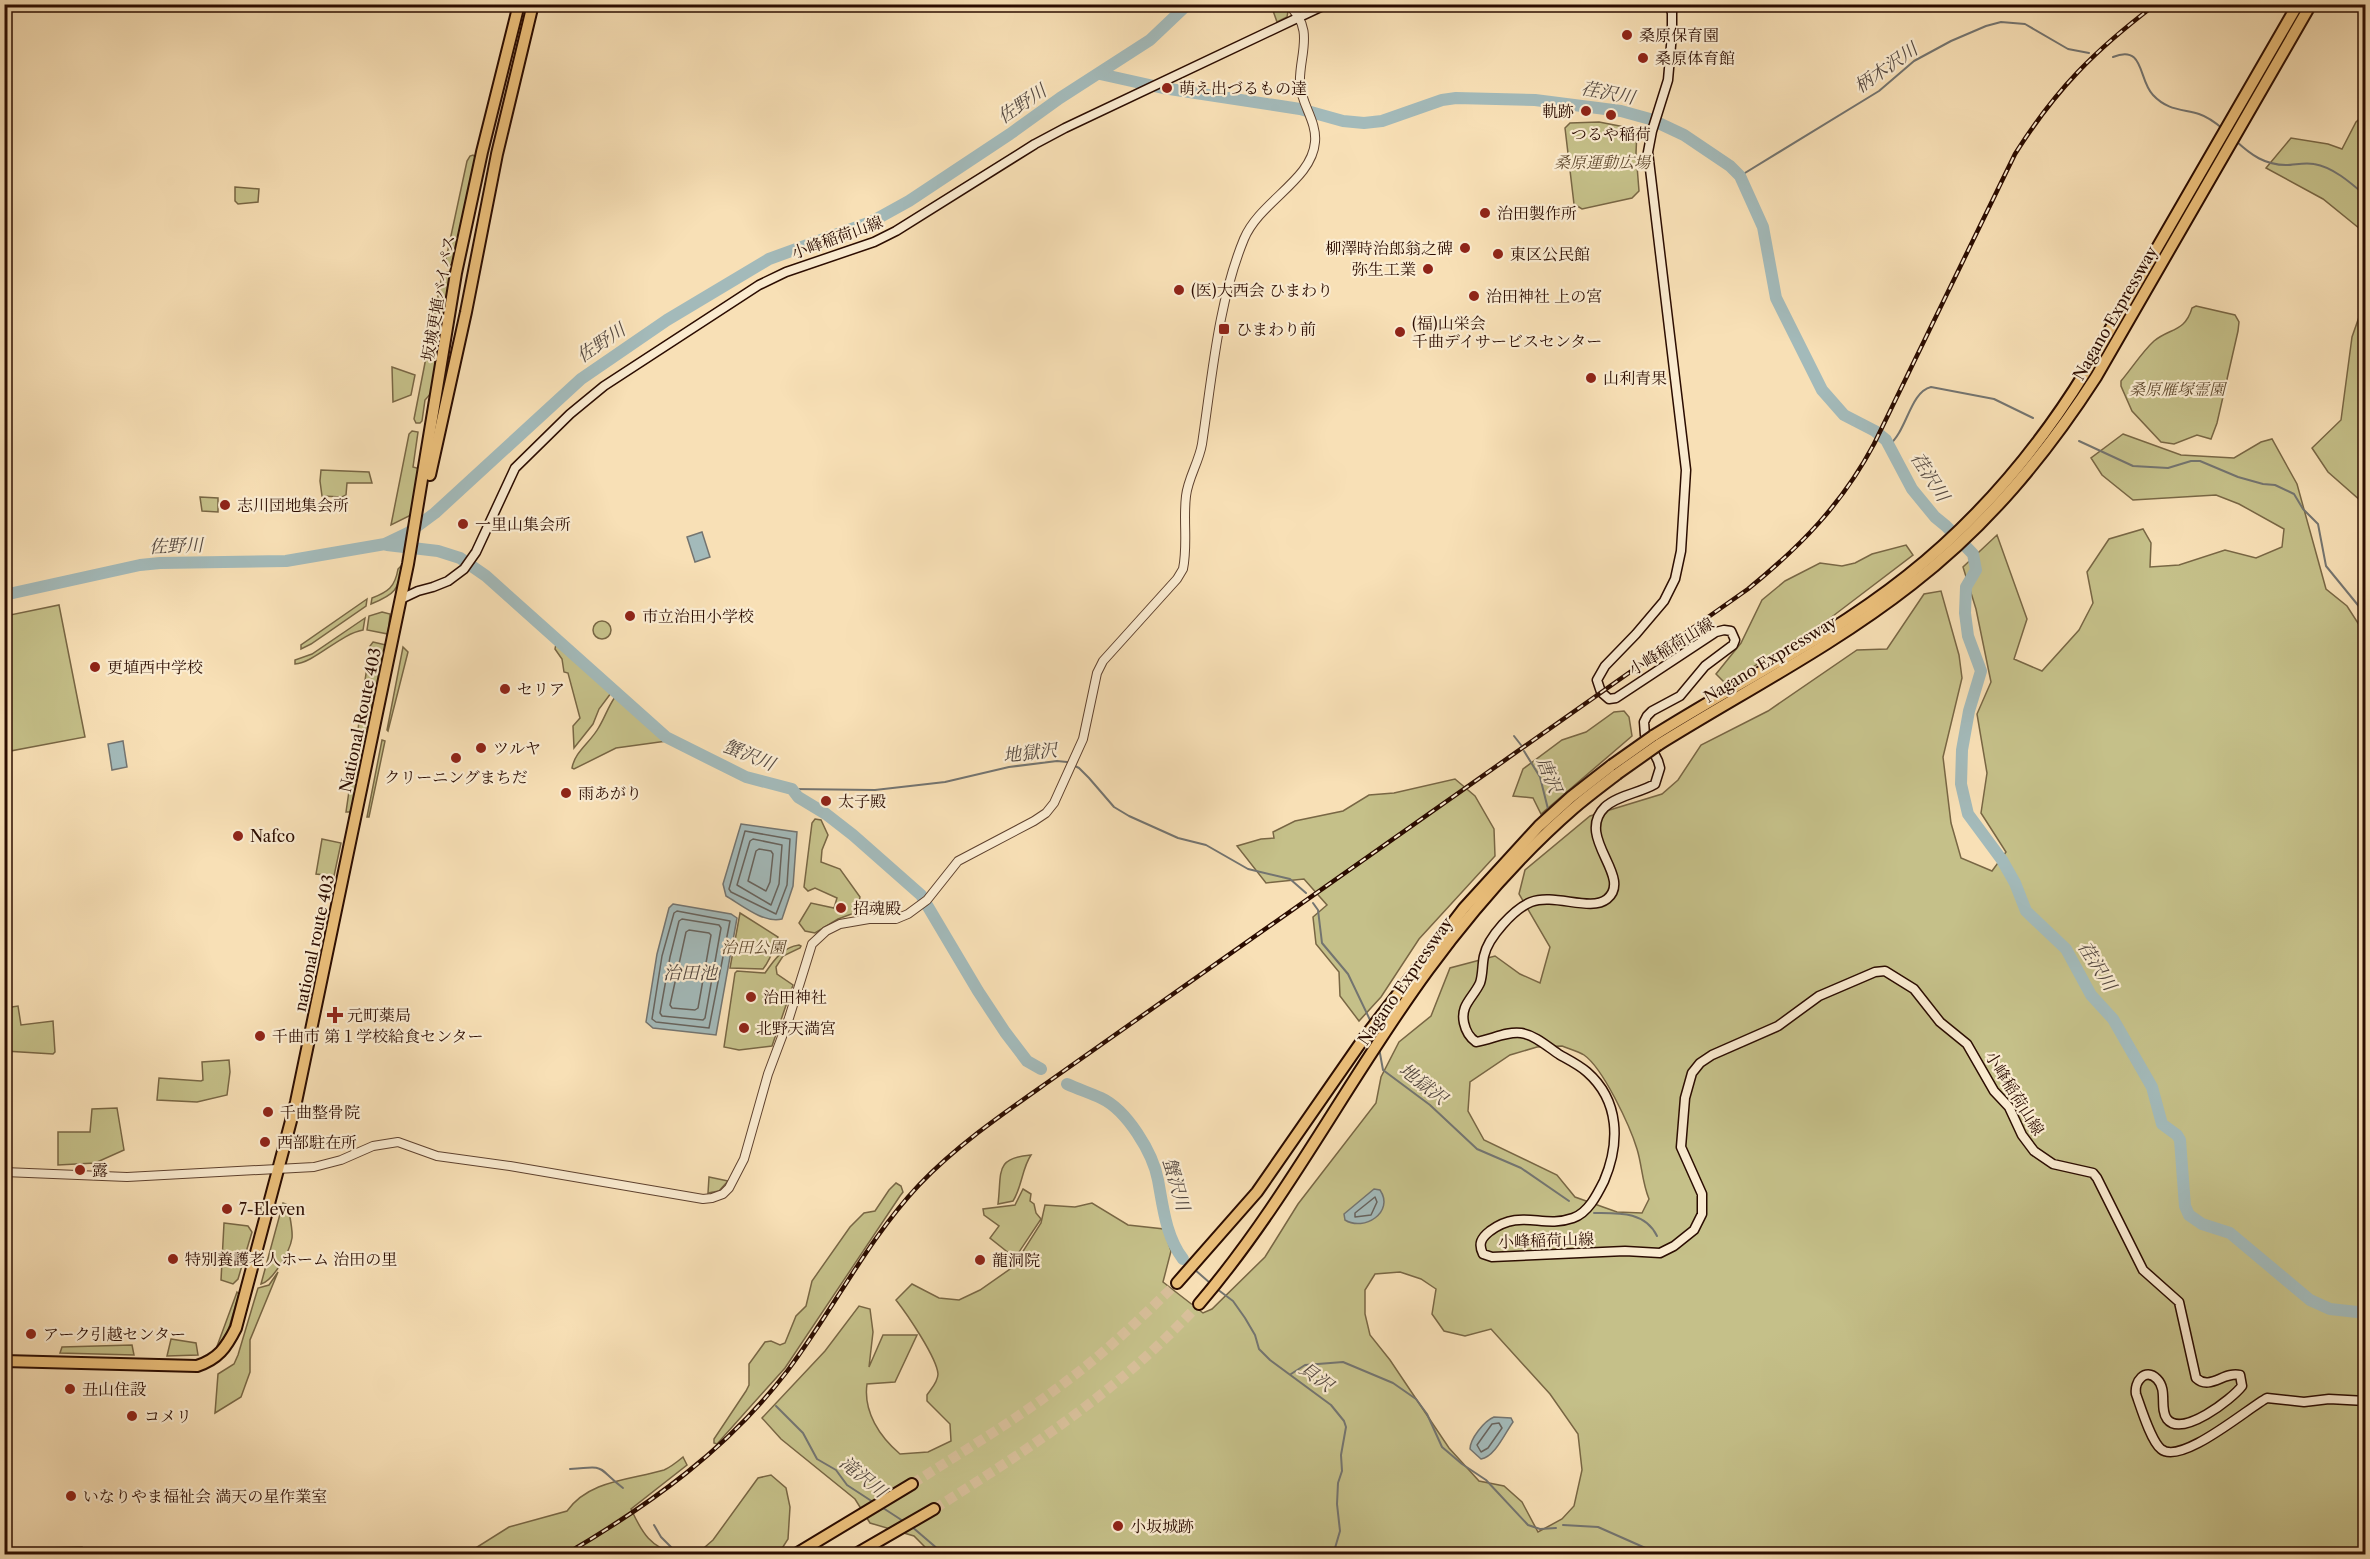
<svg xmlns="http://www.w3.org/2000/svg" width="2370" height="1559" font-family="'Libre Caslon Text','Noto Serif JP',serif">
<rect width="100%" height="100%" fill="#f8e0b6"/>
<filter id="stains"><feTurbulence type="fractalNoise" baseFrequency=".00333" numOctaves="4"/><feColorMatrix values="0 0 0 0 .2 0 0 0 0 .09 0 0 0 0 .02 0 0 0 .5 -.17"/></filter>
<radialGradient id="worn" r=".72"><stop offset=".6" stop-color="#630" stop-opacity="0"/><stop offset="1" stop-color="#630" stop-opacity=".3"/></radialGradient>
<g fill="#c5c089" stroke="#786644" stroke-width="1.5" fill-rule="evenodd">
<polygon points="1271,5 1281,5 1288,11 1287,17 1277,22"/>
<polygon points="2365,114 2365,233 2323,199 2266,168 2291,138 2328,144 2342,149 2356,122"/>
<polygon points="1599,122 1635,129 1637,131 1636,153 1639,191 1632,198 1582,209 1574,204 1565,128 1570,123"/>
<polygon points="473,155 476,158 453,265 448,265 446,259 467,161 470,156"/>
<polygon points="235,187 259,189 258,202 238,204 235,201"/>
<polygon points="447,272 451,272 432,392 425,400 422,421 420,423 416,423 414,419 442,276"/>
<polygon points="2365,300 2365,511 2362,502 2328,472 2312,448 2341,420 2352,337"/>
<path d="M2196,306L2235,315L2239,322L2238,331L2217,423L2211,439L2197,435L2174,444L2161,442L2132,411L2121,386V381C2132,368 2142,352 2154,341C2170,328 2185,332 2192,308Z"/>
<polygon points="392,367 415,375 411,395 393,402"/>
<polygon points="412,431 418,432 413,467 420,469 411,515 391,525 409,434"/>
<path d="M2123,434L2181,455L2234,458L2261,442L2272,439L2297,484L2326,589L2347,606L2365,634V1554H927L929,1551L914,1536L870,1523L855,1499L781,1439L762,1418L825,1351L859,1306L870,1309L873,1332L869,1367L883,1335H917L895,1382L867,1384C863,1412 880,1437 900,1454L928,1452L951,1441L950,1424L927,1401V1395C931,1389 938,1382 938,1374C937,1358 907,1314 896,1300L912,1284L939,1298L959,1300L980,1290L1013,1267L1041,1223L1045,1205L1075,1207L1092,1203L1128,1225L1164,1229L1171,1251L1163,1282L1203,1313L1212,1309L1265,1257L1298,1204L1376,1103L1381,1077L1399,1042L1431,1016L1450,968L1495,956L1520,974L1540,983L1550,947L1519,894L1525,870L1590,816L1662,794L1678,780L1701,745L1768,711L1857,650L1887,649L1924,594L1941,591L1959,655L1962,678L1943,757L1951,823L1961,858L1992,871L2006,852L1981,813L1987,773L1977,714L1991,682L1976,609L1963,567L1997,535L2027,619L2014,659L2042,671L2079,630L2093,603L2087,572L2109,539L2143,529L2151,543L2150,567L2179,565L2225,550L2256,558L2282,547L2284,529L2239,504L2216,495L2133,500L2102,475L2091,458ZM1562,1046C1569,1049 1578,1051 1584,1055C1603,1068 1630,1126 1637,1149C1642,1165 1642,1182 1649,1199L1642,1213L1617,1212L1575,1197L1557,1175L1484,1140L1468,1111L1470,1082L1510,1055L1537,1047ZM1400,1272L1421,1279L1436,1289L1432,1314L1444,1331L1465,1336L1491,1329L1550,1394L1578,1434L1582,1470L1574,1506L1562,1519L1538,1532L1522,1502L1504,1486L1479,1481L1449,1448L1390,1360L1370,1335L1365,1314V1290L1375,1274Z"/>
<polygon points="321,470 369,472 372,483 347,483 346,495 342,497 322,496 320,481"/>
<polygon points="200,497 218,498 218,512 202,511"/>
<polygon points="1906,545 1913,555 1829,619 1726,684 1716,674 1741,643 1762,600 1785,581 1820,563 1842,566 1855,563 1872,554"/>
<path d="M403,564C398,590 396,594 371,604L372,598C388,592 395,587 398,569Z"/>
<polygon points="367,599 366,606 311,644 301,649 301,645"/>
<polygon points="59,605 85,737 5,752 5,616"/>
<polygon points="382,612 390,614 388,634 367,630 369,616"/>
<path d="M365,618L363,630C340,634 314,663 295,664V660L312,654Z"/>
<circle cx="602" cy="630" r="9"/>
<polygon points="373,642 386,645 351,812 346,812 370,646"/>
<polygon points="556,644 611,693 599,709 593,724 574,748 573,726 580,718 568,673 564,672 562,659 555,649"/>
<polygon points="403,647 408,652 388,731 387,730"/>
<path d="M615,697L667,741L616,748L574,769L572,768C575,751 591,742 599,727C605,717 608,707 615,697Z"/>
<polygon points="1624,711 1629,717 1632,736 1541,814 1533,798 1513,796 1523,769 1562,740 1586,732 1614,712"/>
<polygon points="382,740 385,741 369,817 367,817"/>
<polygon points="1455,779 1475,796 1494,829 1495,856 1419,939 1381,997 1359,1021 1340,996 1339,972 1316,944 1313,917 1327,905 1304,879 1266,883 1237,846 1261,839 1274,838 1273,832 1295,821 1343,811 1369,795 1394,793"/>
<polygon points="815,819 821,820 828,835 822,850 821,862 840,869 860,897 857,912 838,919 815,933 805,931 799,923 811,903 834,908 837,898 815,888 808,891 804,887 812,823"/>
<polygon points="322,839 341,843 334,876 316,874"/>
<path d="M740,913L778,937C774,948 771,959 763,969L730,968Z"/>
<path d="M799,945L801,946L800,948L783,956L776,967L777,974L793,985L772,1046L739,1050L724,1047L735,973L737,971L765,973C774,960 783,947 799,945Z"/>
<polygon points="18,1006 21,1025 53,1021 55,1052 53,1054 5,1051 5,1008"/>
<polygon points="229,1060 230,1072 227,1095 197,1102 157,1100 159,1078 201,1081 203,1080 202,1062"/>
<polygon points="117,1108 124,1150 95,1163 58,1165 58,1132 90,1132 92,1109"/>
<path d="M1031,1155C1022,1168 1022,1187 1013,1201L998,1204C1002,1172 994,1158 1031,1155Z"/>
<polygon points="709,1177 728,1181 719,1191 708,1193"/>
<polygon points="896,1183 901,1186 903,1192 900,1196 785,1368 717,1444 714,1443 714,1439 746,1391 749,1385 749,1364 765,1342 771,1341 780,1345 785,1343 796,1316 806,1306 812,1281 850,1227 864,1213 875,1211 889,1190"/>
<polygon points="1023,1189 1031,1194 1030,1201 1034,1204 1036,1213 1041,1219 1015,1258 990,1238 999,1226 984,1215 983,1209 1015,1205"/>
<path d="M283,1203L288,1205C289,1215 293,1228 292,1238C290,1251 273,1281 261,1284Z"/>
<polygon points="224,1223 248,1226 252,1232 238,1279 233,1284 221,1280"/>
<polygon points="278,1272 250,1340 250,1372 241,1397 215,1413 218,1374 234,1364 238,1355 258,1288 269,1285"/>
<polygon points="237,1292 239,1294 228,1331 216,1349"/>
<polygon points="171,1339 196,1343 198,1355 167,1356"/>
<polygon points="132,1345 134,1355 60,1353 62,1347"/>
<path d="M683,1457L687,1465L631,1509C642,1533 651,1548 677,1554H466L509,1527L567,1511C589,1480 630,1480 664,1470C671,1467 677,1462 683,1457Z"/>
<polygon points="771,1475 786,1488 790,1507 788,1539 781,1550 775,1554 697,1554 713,1540 758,1478"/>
<polygon points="82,1547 83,1554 8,1554 8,1549"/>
</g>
<g fill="#a3baba" stroke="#737470" stroke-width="1.5">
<polygon points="702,532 710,557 695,562 687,537"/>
<polygon points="123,741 127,767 112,770 108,744"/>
<path d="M741,824L797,832L793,886L782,919C764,924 740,904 726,896L723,884Z"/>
<polygon points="673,904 731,914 737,918 716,1035 653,1028 646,1022 657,954 669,908"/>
<path d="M1374,1189L1380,1190C1395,1212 1364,1232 1345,1220L1344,1214Z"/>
<path d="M1494,1417L1511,1418L1513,1422C1505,1433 1495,1457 1481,1459L1470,1449C1470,1439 1484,1421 1494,1417Z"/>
</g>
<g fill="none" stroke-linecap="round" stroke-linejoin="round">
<g stroke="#67635d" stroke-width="1.5">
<polygon points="745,831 790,839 787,885 776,914 731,892 729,889"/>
<polygon points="753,839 782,845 779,884 771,905 737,885 750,841"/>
<polygon points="759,849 771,851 773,854 770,882 766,891 748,881 756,851"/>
<polygon points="677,911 730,921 709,1028 656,1022 652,1019 662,956 674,913"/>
<polygon points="682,919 719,925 721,928 705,1018 703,1020 662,1016 660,1013 670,957 679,921"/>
<polygon points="689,930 709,933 711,935 698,1008 695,1010 672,1008 670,1005 686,932"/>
<polygon points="1375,1197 1377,1202 1371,1215 1355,1217 1355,1213"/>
<polygon points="1499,1423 1502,1428 1488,1448 1481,1452 1477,1445 1492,1424"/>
</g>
<g stroke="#737470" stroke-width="2">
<path d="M2113,57C2145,44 2138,80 2153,95C2167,110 2181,109 2199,114C2208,117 2216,123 2223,129"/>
<path d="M2236,141C2251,155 2265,165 2286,165C2295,165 2304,162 2314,164C2333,167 2351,183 2366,196"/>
<polyline points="1740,176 1879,91 1914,61 1951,41 1986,26 2001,22 2025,24 2068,49 2089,53"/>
<polyline points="2079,441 2133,466 2168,468 2191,461 2200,461 2238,477 2263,484 2275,485 2294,494 2303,509 2318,524 2326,566 2366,615"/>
<path d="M1889,445C1907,431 1910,392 1931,387L1994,399L2033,418"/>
<polyline points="1514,736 1521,745"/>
<polyline points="1524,751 1540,777 1548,809"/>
<polyline points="792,789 875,790 945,782 1009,767 1057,761 1067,762 1079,768 1089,778 1114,807 1129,816 1178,838 1206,845 1248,869 1290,879 1306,893"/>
<polyline points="1313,903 1318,910 1322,943 1348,974 1371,1022"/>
<polyline points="1379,1048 1383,1070 1430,1105 1477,1149 1521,1168 1569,1201"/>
<path d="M1594,1213C1618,1213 1645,1211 1657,1236"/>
<polyline points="1183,1259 1188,1264"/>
<polyline points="1194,1269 1210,1283"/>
<polyline points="1217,1289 1233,1301 1245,1318 1255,1335 1259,1349 1270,1360 1331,1405 1344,1421 1346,1427 1341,1455 1342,1471 1338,1483 1337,1504 1340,1531 1335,1548 1337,1554"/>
<polyline points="1291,1374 1305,1365 1343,1362 1393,1383 1416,1399 1427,1414 1442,1447 1462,1464 1486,1480 1528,1525 1540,1529 1556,1528"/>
<polyline points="776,1406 803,1433 817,1459 836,1470 847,1485 873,1502"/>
<path d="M570,1469C609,1465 595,1467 623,1488"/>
<polyline points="880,1506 903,1521"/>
<polyline points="654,1525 661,1537 678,1554"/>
<polyline points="1563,1525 1598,1527 1659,1554"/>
<polyline points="911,1526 939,1550 949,1554"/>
</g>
<g stroke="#a3baba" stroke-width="12">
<polyline points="1100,74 1163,88 1300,109 1343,121 1364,123 1382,121 1442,100 1456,98 1535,100 1621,111 1650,119 1684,135 1730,166 1740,176 1763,227 1776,298 1822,390 1844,415 1875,431 1886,440 1912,489 1935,517 1946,526 1973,554 1976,570 1966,587 1965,613 1968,636 1981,671 1969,711 1962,750 1961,784 1968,814 2002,860 2015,883 2026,911 2066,949 2091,995 2113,1019 2152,1087 2162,1124 2177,1135 2180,1140 2185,1206 2189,1215 2202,1224 2230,1233 2310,1300 2330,1309 2366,1313"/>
<polyline points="387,545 438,551 460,558 486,576 666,737 746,777 792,789 798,797 826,814 853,835 921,895 978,991 1005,1032 1027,1061 1041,1069"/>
<polyline points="4,595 140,565 160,563 286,561 385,544 408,533 435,513 581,379 667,320 769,259 871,222 909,201 1010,134 1060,98 1150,40 1188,4"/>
<path d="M1067,1084C1078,1089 1090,1093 1101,1098C1127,1110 1153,1153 1158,1180C1163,1207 1166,1237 1183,1259"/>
</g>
<g stroke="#d9c09b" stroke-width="10" stroke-dasharray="10 5" stroke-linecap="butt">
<path d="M912,1484C965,1450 1019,1418 1068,1380C1107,1351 1142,1317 1177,1283"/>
<path d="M934,1509C1032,1447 1120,1390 1199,1304"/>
</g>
<g stroke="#5e412e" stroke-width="10">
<path id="tertiary" d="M4,1172L127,1177L314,1167L341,1160L373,1146L398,1142L437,1156L510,1166L703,1199L712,1198L723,1194L729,1188L744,1159L768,1074L789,1018L812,944L826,931L840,924L869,919H896L908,914L927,900L958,861L1034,821L1046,813L1054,803L1083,739L1097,673L1103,661L1177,579L1183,569C1188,545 1183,520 1186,496C1188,478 1199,462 1202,444C1212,378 1218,302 1244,239C1260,201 1312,180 1315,142C1317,122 1302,105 1300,85C1298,56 1317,29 1287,4"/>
</g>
<g stroke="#2b0c00" stroke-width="11">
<g id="secondary">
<path d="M1669,4L1672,13V34L1668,80L1652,131L1648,152L1686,470L1681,551L1675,579L1664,601L1636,634L1605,666L1597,680L1601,692L1609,699L1616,698L1716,632L1724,630L1731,631L1735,640L1733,645L1705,666L1680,696L1652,711L1647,716L1644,722L1645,735L1658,761L1660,768L1655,784C1640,793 1618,795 1605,807C1574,837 1634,877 1607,899C1591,912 1554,893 1531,902C1514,909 1488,937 1484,956C1482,965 1483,974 1480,983C1473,998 1460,1005 1464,1023C1466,1032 1469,1037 1476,1042C1491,1040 1506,1031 1521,1033C1535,1035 1548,1047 1560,1055C1569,1060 1579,1065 1587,1072C1620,1101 1620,1143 1604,1181C1597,1195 1588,1213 1573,1218C1542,1229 1521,1208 1490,1231C1481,1238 1478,1244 1483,1254L1492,1257L1625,1251L1660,1253L1674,1246L1694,1230L1702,1214V1194L1681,1147L1685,1098L1692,1073L1700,1063L1712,1055L1778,1026L1819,996L1875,972L1885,971L1914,989L1940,1022L1967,1044L1994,1091L2009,1107L2022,1135L2034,1151L2053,1164L2093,1173L2097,1178L2143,1270L2179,1302L2196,1378C2210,1391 2224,1371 2240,1375L2242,1386C2232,1399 2182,1438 2167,1419C2159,1408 2168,1390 2157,1379C2145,1367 2134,1382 2136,1394C2141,1408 2151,1441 2161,1449C2181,1466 2248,1408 2267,1398L2304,1402L2329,1399L2366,1401"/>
<polyline points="401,599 418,591 433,587 448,581 464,569 476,552 515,468 570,414 604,386 759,285 786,272 874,242 896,231 1035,144 1065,128 1327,4"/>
</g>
</g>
<g stroke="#2b0c00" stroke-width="14">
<g id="trunk">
<polyline points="430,475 466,312 497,154 533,4"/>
<path d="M4,1361L197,1366C218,1359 226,1348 236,1328L296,1102L408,564L456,273L482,152L519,4"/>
</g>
</g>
<g stroke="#2b0c00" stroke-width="14">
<g id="motorway">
<path d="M1653,736C1737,683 1829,638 1907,576C1979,519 2038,449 2086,371L2298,4"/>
<path d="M1658,745C1743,692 1833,646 1912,584C1987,526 2045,456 2096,377L2311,4"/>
<polyline points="1177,1283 1257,1192 1364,1038 1464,908 1539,826 1571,797 1612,765"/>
<path d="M1199,1304C1287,1201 1348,1079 1428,970C1470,913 1521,854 1574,808C1588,796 1603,785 1617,774"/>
<polyline points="796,1554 912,1484"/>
<polyline points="856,1554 934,1509"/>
</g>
</g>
<use href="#tertiary" stroke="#faebd0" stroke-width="8"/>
<use href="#secondary" stroke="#faebd0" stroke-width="8"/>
<use href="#trunk" stroke="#ecc07b" stroke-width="10"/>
<use href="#motorway" stroke="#ecc07b" stroke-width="10"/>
<g stroke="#2b0c00" stroke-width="4.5">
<path id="rail" d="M566,1554C651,1504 728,1449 788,1370C833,1310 868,1239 919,1185C960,1142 1010,1109 1058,1075L1748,589C1801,546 1842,504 1874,444L2015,154C2056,89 2095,50 2156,4"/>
</g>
<use href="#rail" stroke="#faebd0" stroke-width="2" stroke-dasharray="7" stroke-linecap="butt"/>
<g stroke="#2b0c00" stroke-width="14" stroke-linecap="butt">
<g id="motorway-bridge">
<polyline points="1612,765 1653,736"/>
<polyline points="1617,774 1658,745"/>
</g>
</g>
<use href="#motorway-bridge" stroke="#ecc07b" stroke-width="10"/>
</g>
<g fill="#8f2418" stroke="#faebd0" stroke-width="2">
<circle cx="1627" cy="35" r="6"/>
<circle cx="1643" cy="58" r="6"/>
<circle cx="1167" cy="88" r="6"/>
<circle cx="1586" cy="111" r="6"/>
<circle cx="1611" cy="115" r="6"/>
<circle cx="1485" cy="213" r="6"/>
<circle cx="1465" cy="248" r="6"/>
<circle cx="1498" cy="254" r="6"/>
<circle cx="1428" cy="269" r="6"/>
<circle cx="1179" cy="290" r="6"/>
<circle cx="1474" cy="296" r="6"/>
<rect x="1218" y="323" width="12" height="12" rx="3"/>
<circle cx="1400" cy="332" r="6"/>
<circle cx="1591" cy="378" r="6"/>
<circle cx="225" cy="505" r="6"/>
<circle cx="463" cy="524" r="6"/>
<circle cx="630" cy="616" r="6"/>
<circle cx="95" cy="667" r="6"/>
<circle cx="505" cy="689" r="6"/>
<circle cx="481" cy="748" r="6"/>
<circle cx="456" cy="758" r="6"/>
<circle cx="566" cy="793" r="6"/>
<circle cx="826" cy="801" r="6"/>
<circle cx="238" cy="836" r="6"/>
<circle cx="841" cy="908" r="6"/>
<circle cx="751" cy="997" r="6"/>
<path d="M332 1006h6v6h6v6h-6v6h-6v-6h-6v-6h6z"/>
<circle cx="744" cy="1028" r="6"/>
<circle cx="260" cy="1036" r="6"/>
<circle cx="268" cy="1112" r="6"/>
<circle cx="265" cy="1142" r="6"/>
<circle cx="80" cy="1170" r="6"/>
<circle cx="227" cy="1209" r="6"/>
<circle cx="173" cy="1259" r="6"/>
<circle cx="980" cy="1260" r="6"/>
<circle cx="31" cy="1334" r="6"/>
<circle cx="70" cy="1389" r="6"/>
<circle cx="132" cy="1416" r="6"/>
<circle cx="71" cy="1496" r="6"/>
<circle cx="1118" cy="1526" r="6"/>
</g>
<g text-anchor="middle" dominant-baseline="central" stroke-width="4.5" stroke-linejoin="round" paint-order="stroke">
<g font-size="16" fill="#2b0c00" stroke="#faebd0" text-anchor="start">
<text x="1639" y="35">桑原保育園</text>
<text x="1655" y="58">桑原体育館</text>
<text x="1179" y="88">萌え出づるもの達</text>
<text x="1574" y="111" text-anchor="end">軌跡</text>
<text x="1611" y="134" text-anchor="middle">つるや稲荷</text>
<text x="1497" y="213">治田製作所</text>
<text x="1453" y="248" text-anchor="end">柳澤時治郎翁之碑</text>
<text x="1510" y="254">東区公民館</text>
<text x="1416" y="269" text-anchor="end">弥生工業</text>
<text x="1191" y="290">(医)大西会 ひまわり</text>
<text x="1486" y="296">治田神社 上の宮</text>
<text x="1412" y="323">(福)山栄会<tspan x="1412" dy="18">千曲デイサービスセンター</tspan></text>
<text x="1236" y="329">ひまわり前</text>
<text x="1603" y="378">山利青果</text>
<text x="237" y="505">志川団地集会所</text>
<text x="475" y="524">一里山集会所</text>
<text x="642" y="616">市立治田小学校</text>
<text x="107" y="667">更埴西中学校</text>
<text x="517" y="689">セリア</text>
<text x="493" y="748">ツルヤ</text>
<text x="456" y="777" text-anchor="middle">クリーニングまちだ</text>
<text x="578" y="793">雨あがり</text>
<text x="838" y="801">太子殿</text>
<text x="250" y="836">Nafco</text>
<text x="853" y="908">招魂殿</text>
<text x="763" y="997">治田神社</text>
<text x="347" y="1015">元町薬局</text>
<text x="756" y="1028">北野天満宮</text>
<text x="272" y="1036">千曲市 第１学校給食センター</text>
<text x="280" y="1112">千曲整骨院</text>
<text x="277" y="1142">西部駐在所</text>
<text x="92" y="1170">露</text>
<text x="239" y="1209">7-Eleven</text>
<text x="185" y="1259">特別養護老人ホーム 治田の里</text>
<text x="992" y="1260">龍洞院</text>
<text x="43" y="1334">アーク引越センター</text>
<text x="82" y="1389">丑山住設</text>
<text x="144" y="1416">コメリ</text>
<text x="83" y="1496">いなりやま福祉会 満天の星作業室</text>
<text x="1130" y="1526">小坂城跡</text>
</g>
<g font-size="16" font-style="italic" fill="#614b30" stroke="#faebd0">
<text x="1602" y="162">桑原運動広場</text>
<text x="2177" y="389">桑原雁塚霊園</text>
<text x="753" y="947">治田公園</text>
</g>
<g font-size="16" fill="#2b0c00" stroke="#faebd0">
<text transform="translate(837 237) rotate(-20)">小峰稲荷山線</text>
<text transform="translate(438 298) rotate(-80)">坂城更埴バイパス</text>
<text transform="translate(2115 313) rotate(-60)">Nagano Expressway</text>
<text transform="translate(1671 646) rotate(-31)">小峰稲荷山線</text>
<text transform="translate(1770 659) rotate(-31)">Nagano Expressway</text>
<text transform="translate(360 720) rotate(-78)">National Route 403</text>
<text transform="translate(314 943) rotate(-78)">national route 403</text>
<text transform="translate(1405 981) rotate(-55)">Nagano Expressway</text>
<text transform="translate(2015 1093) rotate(58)">小峰稲荷山線</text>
<text transform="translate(1546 1240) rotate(-2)">小峰稲荷山線</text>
</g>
<g font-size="18" font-style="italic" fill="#554941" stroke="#faebd0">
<text transform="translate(1886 68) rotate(-35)">柄木沢川</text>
<text transform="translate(1608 93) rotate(11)">荏沢川</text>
<text transform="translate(1022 104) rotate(-34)">佐野川</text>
<text transform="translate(601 343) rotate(-34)">佐野川</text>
<text transform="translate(1930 477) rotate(57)">荏沢川</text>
<text transform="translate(176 546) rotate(-2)">佐野川</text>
<text transform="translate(1030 753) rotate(-6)">地獄沢</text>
<text transform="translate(749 755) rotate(22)">蟹沢川</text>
<text transform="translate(1549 775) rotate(68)">唐沢</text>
<text transform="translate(2097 966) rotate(58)">荏沢川</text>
<text x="690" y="973">治田池</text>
<text transform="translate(1423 1084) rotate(38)">地獄沢</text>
<text transform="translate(1176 1184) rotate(74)">蟹沢川</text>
<text transform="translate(1316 1377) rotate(36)">貝沢</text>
<text transform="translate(863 1477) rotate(39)">滝沢川</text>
</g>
</g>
<rect width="2370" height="1559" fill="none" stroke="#f8e0b6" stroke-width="24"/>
<rect x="6" y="6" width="2358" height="1547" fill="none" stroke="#2b0c00" stroke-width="3"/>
<rect x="12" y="12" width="2346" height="1535" fill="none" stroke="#2b0c00" stroke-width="1.5"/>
<rect width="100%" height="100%" filter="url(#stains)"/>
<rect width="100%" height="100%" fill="url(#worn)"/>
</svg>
